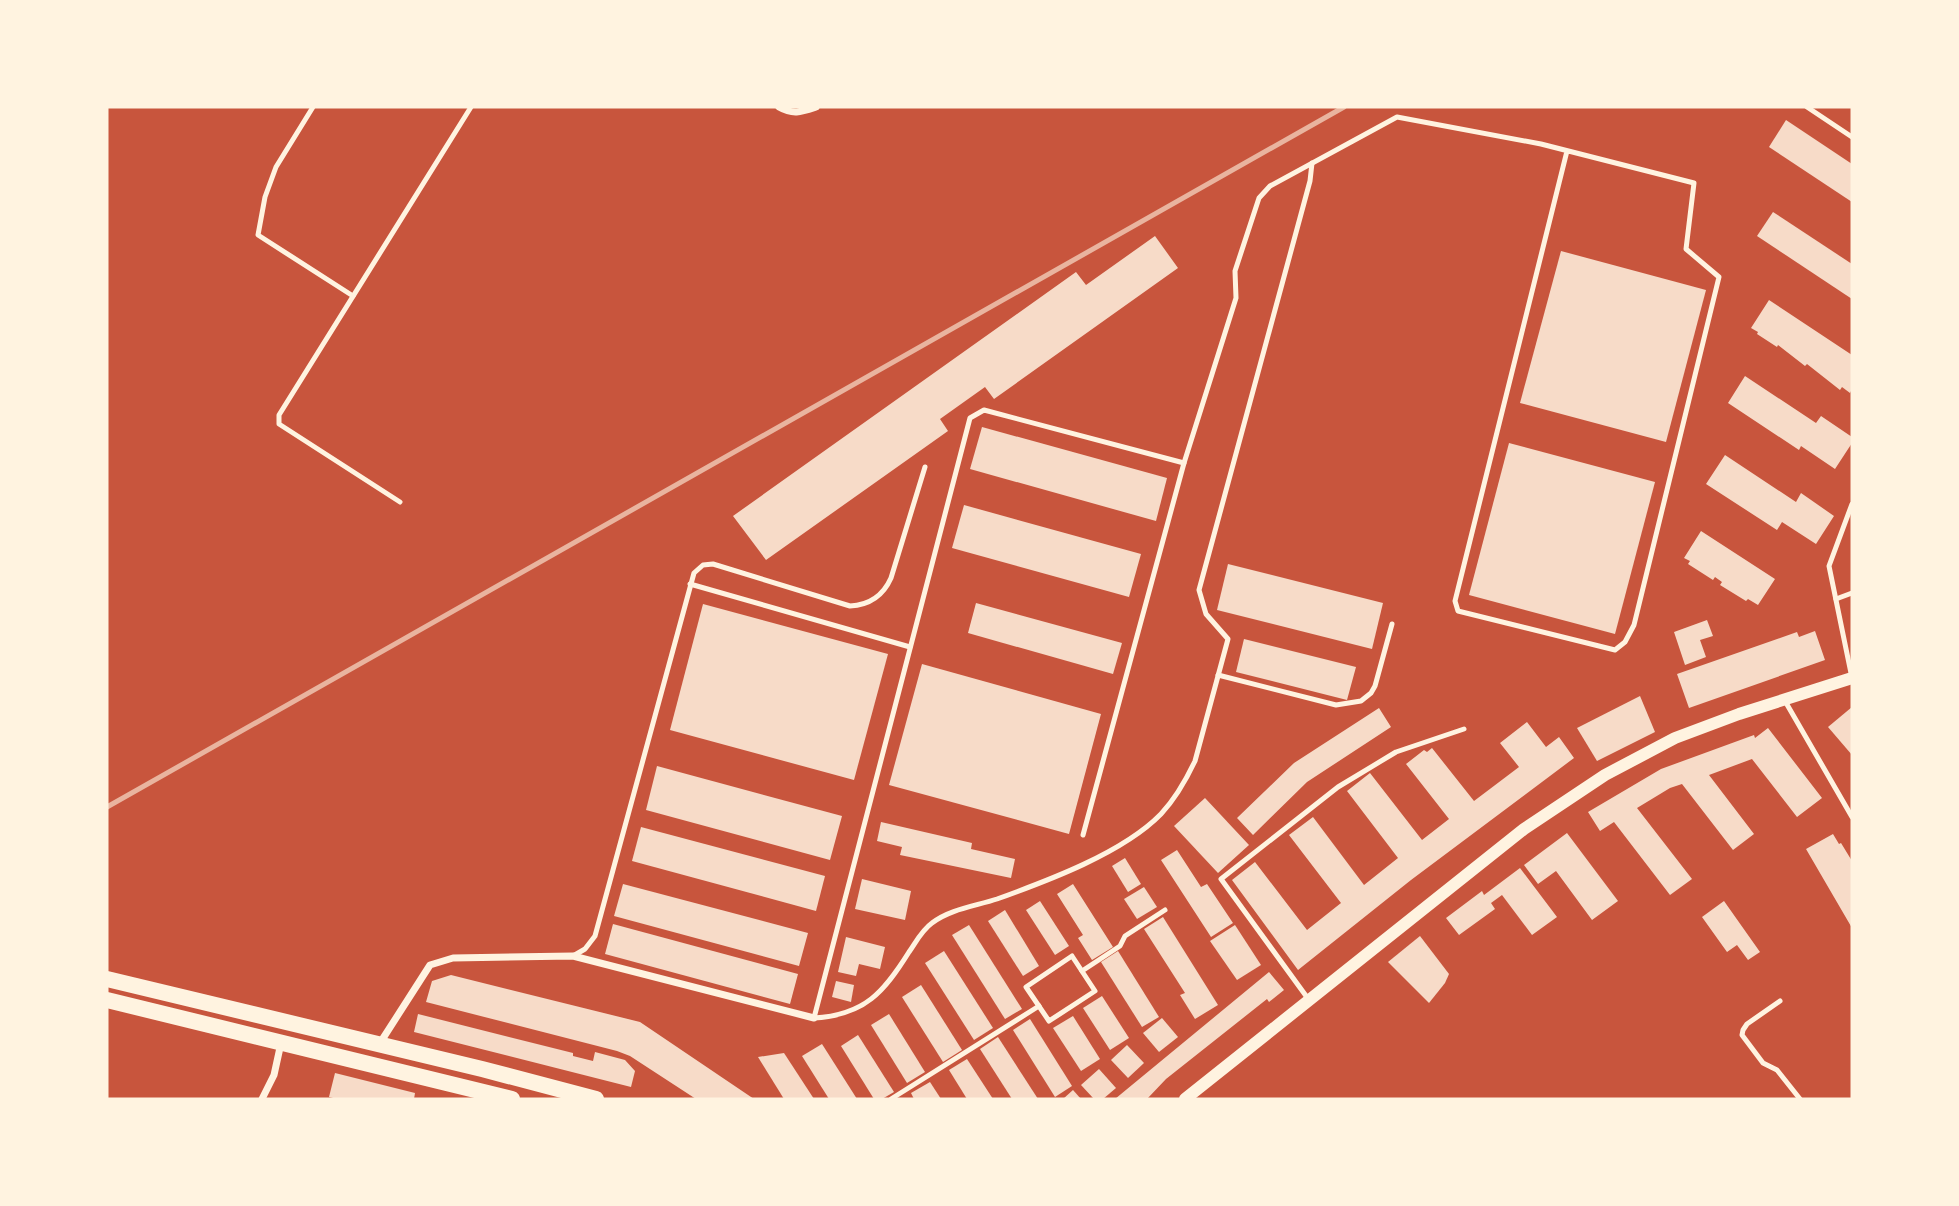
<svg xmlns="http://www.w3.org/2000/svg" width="1959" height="1206" font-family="Quicksand,sans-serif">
<rect width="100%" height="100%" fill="#c8553d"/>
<g fill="#f7dbc8">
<polygon points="1786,120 1852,164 1852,202 1769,147"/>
<polygon points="1773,212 1852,264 1852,299 1757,236"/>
<polygon points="1155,236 1178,268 994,399 985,387 940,419 948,431 766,560 733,516 1076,272 1086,285"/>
<polygon points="1561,251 1706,290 1666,442 1520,403"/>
<polygon points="1769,300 1852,355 1852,389 1850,393 1842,387 1840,390 1807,364 1805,366 1778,345 1777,347 1757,334 1758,332 1751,328"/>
<polygon points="1745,376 1816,423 1821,416 1852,437 1852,443 1835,469 1801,446 1799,450 1728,403"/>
<polygon points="982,427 1167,478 1156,521 970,469"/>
<polygon points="1509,443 1655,482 1615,634 1469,595"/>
<polygon points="1725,455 1796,502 1801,493 1834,516 1816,544 1782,522 1777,530 1706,484"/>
<polygon points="964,505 1141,554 1129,597 952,548"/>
<polygon points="1701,531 1775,579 1758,605 1748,599 1746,601 1720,585 1722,582 1715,577 1713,580 1688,564 1690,561 1684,558"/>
<polygon points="1228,564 1383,603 1372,649 1217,610"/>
<polygon points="976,603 1122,643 1113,674 968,633"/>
<polygon points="703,604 888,654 854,780 670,730"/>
<polygon points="1707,620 1713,636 1700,640 1706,657 1685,665 1674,632"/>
<polygon points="1815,631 1825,660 1689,708 1677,674 1797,632 1799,637"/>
<polygon points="1244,639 1356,667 1347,700 1236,672"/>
<polygon points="922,664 1101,714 1069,834 889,785"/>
<polygon points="1640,696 1655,732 1597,761 1577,728"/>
<polygon points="1852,707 1852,755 1828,727"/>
<polygon points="1379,708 1391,727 1307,782 1253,835 1237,818 1294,763"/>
<polygon points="1527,722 1546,747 1559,737 1574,758 1411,880 1298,970 1232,880 1255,862 1307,930 1341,903 1289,835 1313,817 1364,885 1398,858 1347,791 1370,773 1422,840 1449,819 1406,764 1424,750 1427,752 1432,748 1474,801 1519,767 1500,743"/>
<polygon points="1768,728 1822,798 1797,817 1752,759 1709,775 1754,834 1733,850 1682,784 1670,788 1637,808 1692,879 1670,895 1614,822 1600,831 1588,812 1661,769 1754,735 1755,738"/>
<polygon points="657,766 842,816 830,860 646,810"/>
<polygon points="1205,798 1249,845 1218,873 1174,826"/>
<polygon points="881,822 972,843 971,849 1015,859 1011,878 900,855 902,847 877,841"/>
<polygon points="641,827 825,876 816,911 632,861"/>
<polygon points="1567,833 1618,901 1592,920 1556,871 1538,884 1524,865"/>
<polygon points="1833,834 1839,844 1841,843 1852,861 1852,928 1806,849"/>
<polygon points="1177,850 1201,887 1207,884 1233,923 1211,937 1161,860"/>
<polygon points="1125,858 1141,884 1128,892 1112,866"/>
<polygon points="1520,868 1557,917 1532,935 1502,895 1491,903 1495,909 1459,935 1446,918 1482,891 1484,895"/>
<polygon points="862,879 911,891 905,920 855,909"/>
<polygon points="623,884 808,933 799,966 614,916"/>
<polygon points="1073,884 1113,947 1092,960 1078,938 1083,935 1057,894"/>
<polygon points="1144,887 1157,907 1137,919 1124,899"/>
<polygon points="1040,901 1069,946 1055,955 1026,910"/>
<polygon points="1724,901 1760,952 1748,960 1737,945 1727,952 1702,917"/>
<polygon points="1005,910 1039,966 1023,976 988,921"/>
<polygon points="1163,917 1218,1005 1195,1019 1180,995 1185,993 1144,929"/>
<polygon points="613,924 798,974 790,1004 605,954"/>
<polygon points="969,925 1022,1009 1005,1019 952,935"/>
<polygon points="1235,925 1261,965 1237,980 1210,941"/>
<polygon points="1420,936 1449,974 1445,983 1429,1003 1388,962"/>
<polygon points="846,937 885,947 880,969 859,964 856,976 838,972"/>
<polygon points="944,951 993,1028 974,1040 925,963"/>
<polygon points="1118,951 1159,1017 1142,1027 1101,962"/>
<polygon points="1269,972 1284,990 1269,1002 1267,999 1166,1079 1147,1099 1115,1099"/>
<polygon points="451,975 640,1022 754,1099 696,1099 630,1056 617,1051 426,1002 432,981"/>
<polygon points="836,981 854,985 851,1002 832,997"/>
<polygon points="921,985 962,1050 943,1062 902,997"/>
<polygon points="1102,996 1129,1038 1110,1050 1083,1008"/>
<polygon points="418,1014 573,1053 573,1056 593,1061 595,1052 625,1060 635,1071 631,1087 414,1032"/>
<polygon points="889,1014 925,1072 907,1083 871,1025"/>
<polygon points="1073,1016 1100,1059 1081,1071 1053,1028"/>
<polygon points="1162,1018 1178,1037 1159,1052 1143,1033"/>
<polygon points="1030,1019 1072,1086 1055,1097 1013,1030"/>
<polygon points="858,1035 894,1092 882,1099 874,1099 841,1046"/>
<polygon points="998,1037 1038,1099 1012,1099 980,1049"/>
<polygon points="822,1044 857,1099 829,1099 802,1056"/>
<polygon points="1127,1045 1144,1063 1128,1078 1111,1060"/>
<polygon points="784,1053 814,1099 784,1099 758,1057"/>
<polygon points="967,1059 993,1099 967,1099 949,1070"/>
<polygon points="1099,1069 1116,1088 1103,1099 1094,1099 1081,1085"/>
<polygon points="335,1073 415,1093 414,1099 337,1099 329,1097"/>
<polygon points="930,1082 941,1099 914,1099 911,1093"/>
<polygon points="1073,1090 1081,1099 1063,1099"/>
</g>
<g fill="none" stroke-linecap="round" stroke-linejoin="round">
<g stroke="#fff3e0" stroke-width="5">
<polyline points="313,107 276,167 265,197 258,235 353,296"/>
<polyline points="1807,107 1852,137"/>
<path d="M1184,463L984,410L970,418L814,1018C865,1015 884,992 909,952C916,942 922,930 932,923C950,909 976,906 997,899C1047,881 1123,853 1161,814C1176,798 1186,780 1195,761L1228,639L1206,614L1199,590L1310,181L1312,163"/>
<polyline points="400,502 279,424 279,415 471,107"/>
<polyline points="690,584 910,647"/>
<polyline points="1836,599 1852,593"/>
<polyline points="1218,675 1336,705 1361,701 1371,693 1375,686 1392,624"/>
<polyline points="1852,678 1829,566 1852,504"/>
<polyline points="1785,701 1852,817"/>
<polyline points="1083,835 1184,463 1236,298 1235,271 1259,198 1270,186 1397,117 1541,144 1694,183 1686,249 1719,277 1634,625 1625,642 1615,650 1458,611 1455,601 1567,151"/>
<path d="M573,956L585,949L595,936L694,573L703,565L713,564L850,606C870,605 883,596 891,578L925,467"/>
<polygon points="1072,956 1095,991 1049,1021 1026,987"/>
<polyline points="1082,971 1120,946 1125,936 1165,910"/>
<polyline points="1309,1000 1221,879 1338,787 1396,752 1464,729"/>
<polyline points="1780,1001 1747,1024 1743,1030 1742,1035 1763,1063 1777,1070 1800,1099"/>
<polyline points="891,1099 1039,1006"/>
</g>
<g stroke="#fff3e0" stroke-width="7">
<path d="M779,107C793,115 801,112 816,107"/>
<polyline points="380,1043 430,965 453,958 573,956 814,1018"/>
<polyline points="262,1099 274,1075 281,1043"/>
</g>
<polyline stroke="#fff3e0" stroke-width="12" points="1185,1099 1524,829 1605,775 1675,738 1739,714 1852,678"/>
<g stroke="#fff3e0" stroke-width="16">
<polyline points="107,979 482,1069 596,1099"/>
<polyline points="107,1000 512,1099"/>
</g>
<polyline stroke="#e9b49f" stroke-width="5" points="107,807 1344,107"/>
</g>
<rect width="1959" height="1206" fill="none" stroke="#fff3e0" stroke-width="217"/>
</svg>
